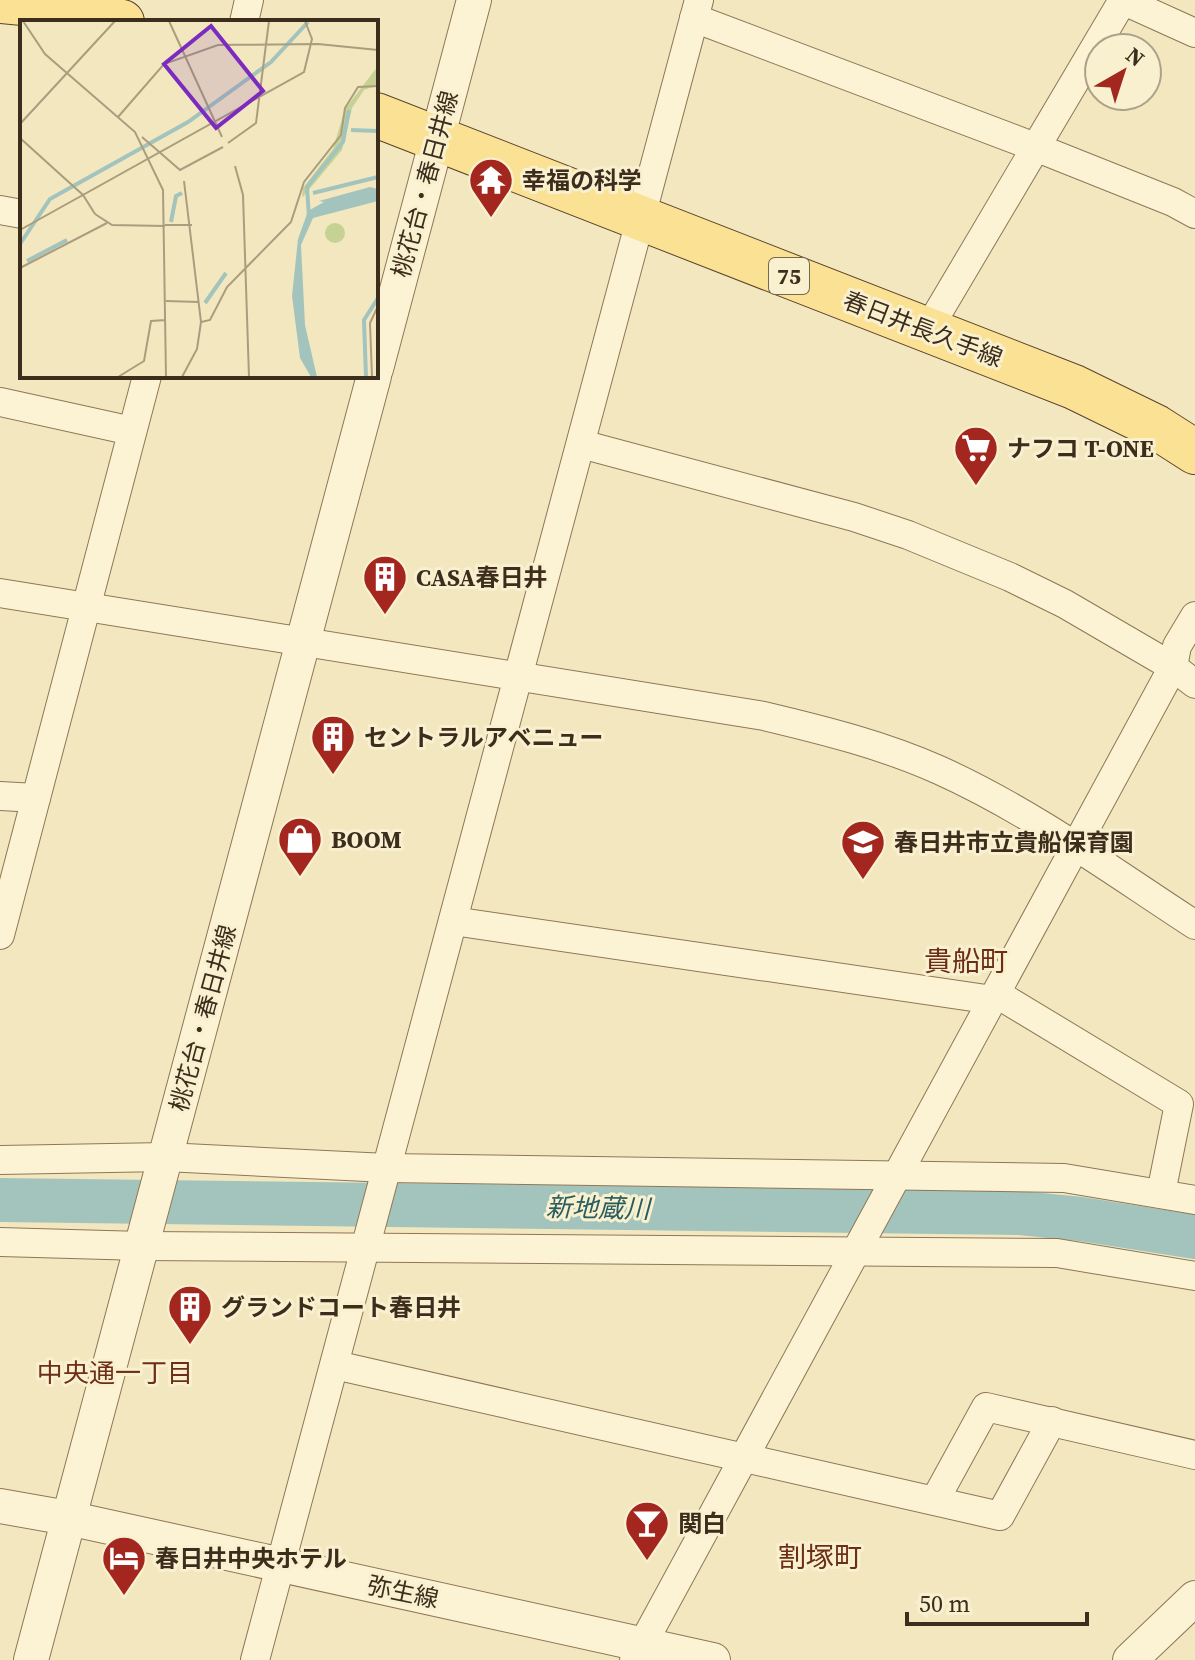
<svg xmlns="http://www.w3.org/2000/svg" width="1195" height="1660" font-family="'Source Serif 4','Noto Sans JP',serif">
<rect width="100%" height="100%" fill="#f3e7c0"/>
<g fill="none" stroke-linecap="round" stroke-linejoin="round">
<polyline stroke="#a3c4bd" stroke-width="44" points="0,1200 1020,1213 1081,1219 1195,1237"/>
<g stroke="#8e7756" stroke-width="30">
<g id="minor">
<polyline points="1122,0 1195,33"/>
<polyline points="694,18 1035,147 1173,202 1195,214"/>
<polyline points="244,22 249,0"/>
<polyline points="0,210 22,214"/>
<polyline points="927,331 1123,0"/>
<polyline points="0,402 132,431"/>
<polyline points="581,444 854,517 908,535 1010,577 1065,604 1173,667 1195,684"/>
<path d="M0,593L764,716C823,730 883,745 939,770C1030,811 1112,871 1195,925"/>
<polyline points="0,796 36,798"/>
<polyline points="453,921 993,1000"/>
<polyline points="0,935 147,376"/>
<polyline points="997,994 1179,1104 1161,1193"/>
<polyline points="0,1160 165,1157 387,1168 1064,1178 1195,1200"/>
<polyline points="0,1242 142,1246 1057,1253 1195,1276"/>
<polyline points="335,1365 1000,1516 1052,1421"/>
<polyline points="935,1500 986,1407 1195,1455"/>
<polyline points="255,1660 699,0"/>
<polyline points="634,1660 1173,667 1177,646 1195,616"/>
</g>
</g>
<g stroke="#8e7756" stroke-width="36">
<g id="tertiary">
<polyline points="376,369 474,0"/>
<polyline points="0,1506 68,1518 713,1660"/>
<polyline points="31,1660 374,376"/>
<polyline points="1130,1660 1195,1598"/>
</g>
</g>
<g stroke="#5b442b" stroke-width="46">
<g id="primary">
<polyline points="0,1 44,5 122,22"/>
<polyline points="376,115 1074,387 1156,427 1195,452"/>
</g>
</g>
<use href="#minor" stroke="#fcf3d4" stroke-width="28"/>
<use href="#tertiary" stroke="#fcf3d4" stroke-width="34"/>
<use href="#primary" stroke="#fae194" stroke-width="44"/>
</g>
<defs>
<g id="temple-pin" transform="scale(2.3)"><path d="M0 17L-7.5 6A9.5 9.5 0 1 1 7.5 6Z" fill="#a3271f" stroke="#f9f0d0"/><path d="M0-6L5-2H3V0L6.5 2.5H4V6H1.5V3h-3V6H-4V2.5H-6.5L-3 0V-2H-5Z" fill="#fff"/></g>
<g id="supermarket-pin" transform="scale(2.3)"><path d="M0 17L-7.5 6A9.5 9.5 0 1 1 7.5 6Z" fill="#a3271f" stroke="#f9f0d0"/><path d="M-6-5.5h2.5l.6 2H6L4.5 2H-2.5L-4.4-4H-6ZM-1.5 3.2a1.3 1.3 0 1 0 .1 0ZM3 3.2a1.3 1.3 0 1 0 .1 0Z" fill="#fff"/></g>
<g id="building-pin" transform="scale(2.3)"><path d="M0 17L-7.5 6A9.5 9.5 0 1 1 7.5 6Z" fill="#a3271f" stroke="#f9f0d0"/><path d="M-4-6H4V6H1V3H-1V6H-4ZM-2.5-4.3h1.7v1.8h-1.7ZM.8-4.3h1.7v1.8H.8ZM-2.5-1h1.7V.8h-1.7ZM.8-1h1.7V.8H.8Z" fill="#fff"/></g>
<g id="shop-pin" transform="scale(2.3)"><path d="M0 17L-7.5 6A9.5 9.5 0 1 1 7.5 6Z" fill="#a3271f" stroke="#f9f0d0"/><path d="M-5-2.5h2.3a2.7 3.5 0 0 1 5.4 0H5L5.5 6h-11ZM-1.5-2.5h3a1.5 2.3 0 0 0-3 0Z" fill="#fff"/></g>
<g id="school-pin" transform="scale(2.3)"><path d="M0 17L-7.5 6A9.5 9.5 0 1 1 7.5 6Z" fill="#a3271f" stroke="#f9f0d0"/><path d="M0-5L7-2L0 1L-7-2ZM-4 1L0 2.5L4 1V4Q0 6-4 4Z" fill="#fff"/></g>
<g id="bar-pin" transform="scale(2.3)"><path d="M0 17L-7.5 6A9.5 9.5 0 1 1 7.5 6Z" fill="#a3271f" stroke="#f9f0d0"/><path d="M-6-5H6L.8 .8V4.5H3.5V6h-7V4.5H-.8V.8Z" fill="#fff"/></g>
<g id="hotel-pin" transform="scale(2.3)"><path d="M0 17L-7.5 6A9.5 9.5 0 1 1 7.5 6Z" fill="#a3271f" stroke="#f9f0d0"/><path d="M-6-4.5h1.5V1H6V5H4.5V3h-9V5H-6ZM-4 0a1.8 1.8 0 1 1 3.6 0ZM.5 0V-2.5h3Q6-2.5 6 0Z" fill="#fff"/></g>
</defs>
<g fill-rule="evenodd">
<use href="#temple-pin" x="491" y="180"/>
<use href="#supermarket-pin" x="976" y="448"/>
<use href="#building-pin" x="385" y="577"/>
<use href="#building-pin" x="333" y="737"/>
<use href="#shop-pin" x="300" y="839"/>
<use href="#school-pin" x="863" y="842"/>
<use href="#building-pin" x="190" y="1307"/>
<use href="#bar-pin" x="647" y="1523"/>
<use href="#hotel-pin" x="124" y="1558"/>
</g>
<g text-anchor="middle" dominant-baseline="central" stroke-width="6" stroke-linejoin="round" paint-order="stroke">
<rect fill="#f9f0d0" stroke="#756852" stroke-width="2" x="769" y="258" width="40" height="36" rx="6"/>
<g font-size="22" font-weight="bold" fill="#3c2d1c">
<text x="789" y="276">75</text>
</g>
<g font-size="24" font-weight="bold" fill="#3c2d1c" stroke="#f9f0d0" text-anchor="start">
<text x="522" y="180">幸福の科学</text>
<text x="1007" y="448">ナフコ T-ONE</text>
<text x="416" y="577">CASA春日井</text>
<text x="364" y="737">セントラルアベニュー</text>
<text x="331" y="839">BOOM</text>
<text x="894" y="842">春日井市立貴船保育園</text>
<text x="221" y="1307">グランドコート春日井</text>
<text x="678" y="1523">関白</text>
<text x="155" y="1558">春日井中央ホテル</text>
</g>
<g font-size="24" fill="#3c2d1c" stroke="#f9f0d0">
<text transform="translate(425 184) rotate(-75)">桃花台・春日井線</text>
<text transform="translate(923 329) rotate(21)">春日井長久手線</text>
<text transform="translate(203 1018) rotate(-75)">桃花台・春日井線</text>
<text transform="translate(403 1592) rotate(12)">弥生線</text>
</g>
<g font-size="26" font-style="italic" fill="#295d5d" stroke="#f9f0d0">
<text transform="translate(598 1208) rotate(1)">新地蔵川</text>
</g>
<g font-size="26" fill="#6d2e16" stroke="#f9f0d0">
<text x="115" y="1373">中央通一丁目</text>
</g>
<g font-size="28" fill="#6d2e16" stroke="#f9f0d0">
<text x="966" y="961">貴船町</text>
<text x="820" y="1557">割塚町</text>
</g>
</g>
<g transform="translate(20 20)">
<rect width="358" height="358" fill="#f3e7c0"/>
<path d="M358,46V65L344,70L332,88L322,130L282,178L283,168L313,129L325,89ZM305 213a10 10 0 1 1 20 0a10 10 0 1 1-20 0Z" fill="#c6d293"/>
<path d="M350,167L358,169V181L293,198L281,225L285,305L297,357H291L280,338L272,276L278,219L288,191L304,182L299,181Z" fill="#a3c4bd"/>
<path fill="none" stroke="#a3c4bd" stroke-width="4" d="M331,110L358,111M293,173L358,157M289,198L287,167L323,122L329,90M151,202L156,176L162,173M0,224L30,179L168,102L251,42L288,2M7,241L47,220M185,283L206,253M346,357L344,300L358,278"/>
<path fill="none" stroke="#aa9d7e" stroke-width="2" d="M3,1L25,34L115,112L143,170L146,357M149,1L202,117M98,97L144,44L198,25L298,24L358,30M0,104L95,1M122,117L160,150L203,127M0,118L63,175L75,194M208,123L236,103L249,1M215,146L223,175L229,357M164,161L181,302M75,194L92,205L145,206M145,205H172M0,210L284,52L292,19L285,1M0,248L87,203M146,281L179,282M98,357L124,341L131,301L146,300M162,357L177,329L181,302L190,300L207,267L271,202L284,162L321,115L325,88L338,67L358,66M352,357L350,303L358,286"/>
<path fill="#7b2cbf" fill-opacity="0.15" stroke="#7b2cbf" stroke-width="4" d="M191,6L243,71L196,108L144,44Z"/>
<rect width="358" height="358" fill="none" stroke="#3c2d1c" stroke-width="4"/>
</g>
<g transform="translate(1123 72) rotate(39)"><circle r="38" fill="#f9f0d0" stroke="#ada288" stroke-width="2"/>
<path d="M0-6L14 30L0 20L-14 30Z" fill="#a3271f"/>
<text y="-12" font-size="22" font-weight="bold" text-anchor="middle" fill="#3c2d1c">N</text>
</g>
<path d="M907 1612v12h180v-12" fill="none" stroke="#3c2d1c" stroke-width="4"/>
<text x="919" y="1612" font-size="24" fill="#3c2d1c" stroke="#f9f0d0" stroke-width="6" paint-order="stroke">50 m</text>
</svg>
